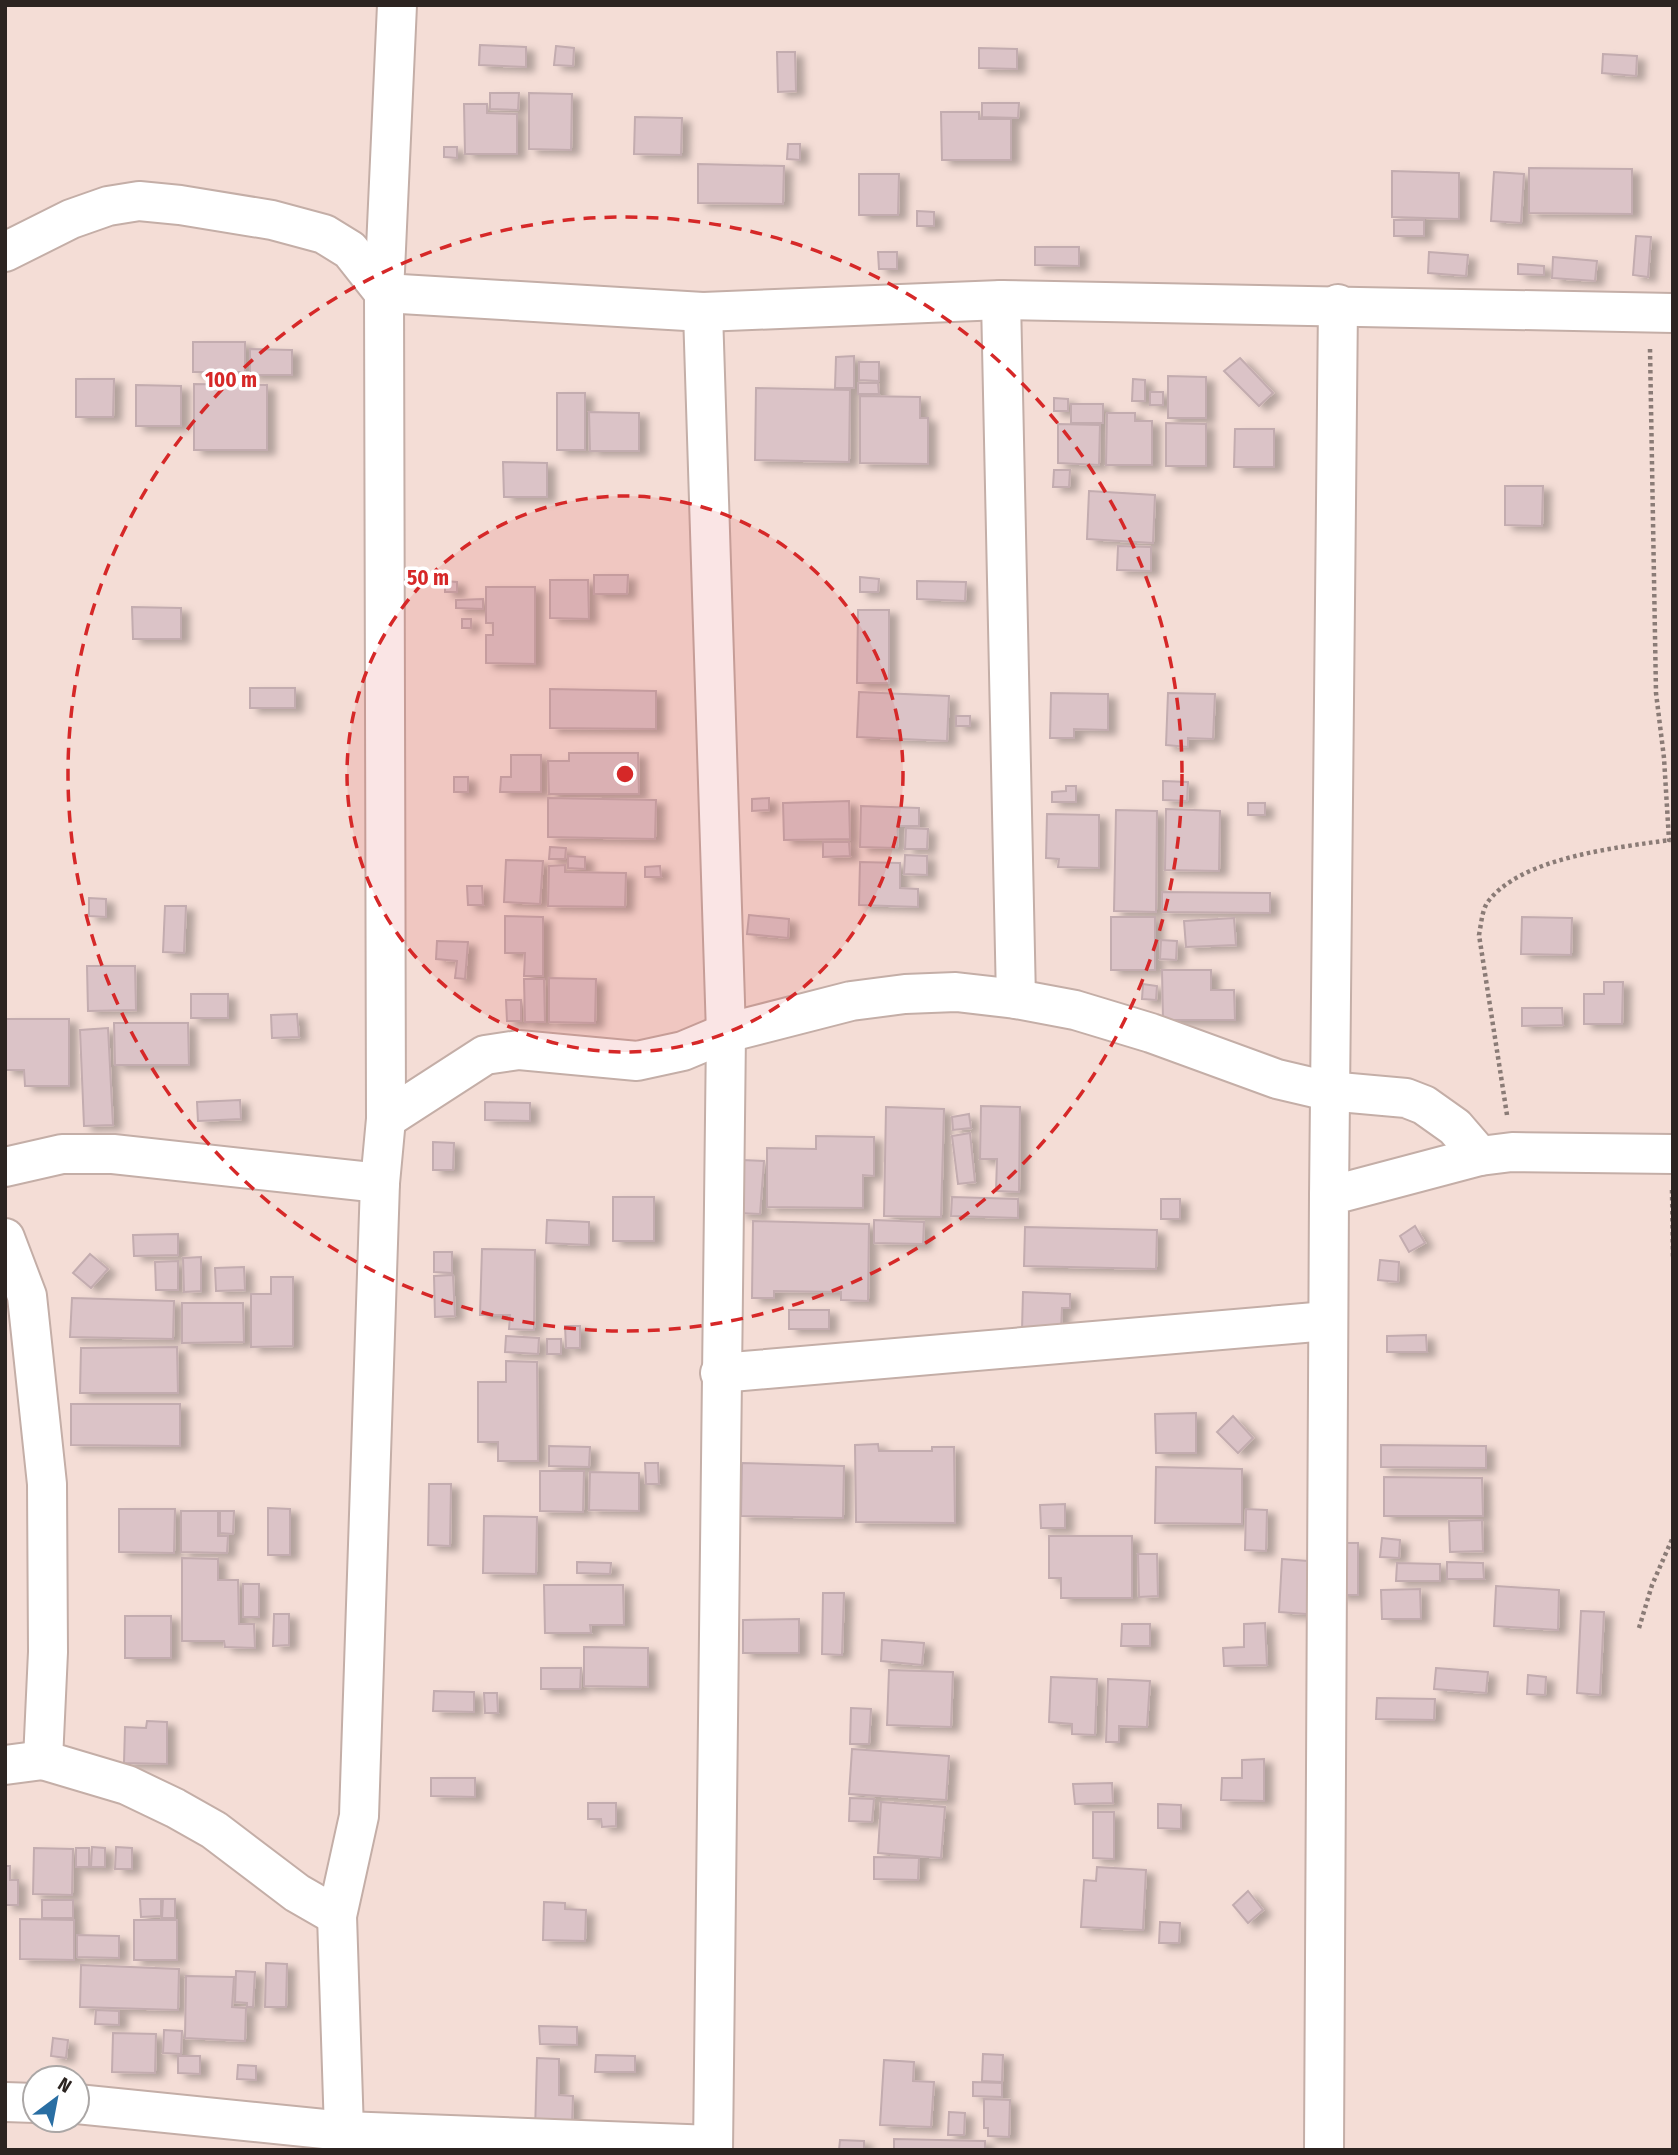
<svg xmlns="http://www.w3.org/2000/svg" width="1678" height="2155" font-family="'Fira Sans Condensed',sans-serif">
<defs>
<filter id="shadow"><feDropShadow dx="8" dy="4.5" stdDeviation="3.5" flood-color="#0004"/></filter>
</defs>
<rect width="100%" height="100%" fill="#f4ddd6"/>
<g fill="#dbc3c7" stroke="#c3acaf" stroke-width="2" filter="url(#shadow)">
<polygon points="480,45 526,47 526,67 479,65"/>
<polygon points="556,46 574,48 573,66 554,65"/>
<polygon points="979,48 1017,49 1017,69 979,68"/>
<polygon points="777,52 795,52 796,91 778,92"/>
<polygon points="1603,54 1637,56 1636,76 1602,73"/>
<polygon points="490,93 519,93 518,110 490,109"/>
<polygon points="529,93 572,94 571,150 529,149"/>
<polygon points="982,103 1019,103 1018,118 982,117"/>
<polygon points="464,104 487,104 487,113 517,114 517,154 465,154"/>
<polygon points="941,112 979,112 979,119 1011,119 1011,160 942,160"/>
<polygon points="635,117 682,118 681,155 634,154"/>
<polygon points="788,144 800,144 800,160 787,159"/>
<polygon points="444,147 457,147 457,158 444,157"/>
<polygon points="698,164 784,166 783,204 698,203"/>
<polygon points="1529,168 1632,169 1632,214 1529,213"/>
<polygon points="1392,171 1459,173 1459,219 1392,217"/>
<polygon points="1494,172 1524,174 1521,223 1491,221"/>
<polygon points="859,174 899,174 898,215 859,215"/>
<polygon points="917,211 934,212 934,226 917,226"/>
<rect x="1394" y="220" width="30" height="16"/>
<polygon points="1636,236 1651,237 1648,277 1633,275"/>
<polygon points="1035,247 1079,247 1079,266 1035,265"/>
<polygon points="878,252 897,252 897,269 879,269"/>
<polygon points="1429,252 1468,255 1466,276 1428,273"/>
<polygon points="1553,257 1597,261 1595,281 1552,278"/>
<polygon points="1518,264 1544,266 1544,275 1518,274"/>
<rect x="193" y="342" width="52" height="30"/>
<polygon points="250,349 292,350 292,375 250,375"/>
<polygon points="854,356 854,388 835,388 836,357"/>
<polygon points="1240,358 1273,393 1259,406 1224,371"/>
<polygon points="859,362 879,362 879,381 859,380"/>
<polygon points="1168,376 1206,377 1206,418 1168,418"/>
<polygon points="76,379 114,379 113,417 76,417"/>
<polygon points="1133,379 1145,380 1145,401 1132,401"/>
<polygon points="858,383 878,383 879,394 858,394"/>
<polygon points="194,384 267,385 267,450 194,450"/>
<polygon points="136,385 181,386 181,426 136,426"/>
<polygon points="756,388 850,390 849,462 755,460"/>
<rect x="1150" y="392" width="13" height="13"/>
<rect x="557" y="393" width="28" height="57"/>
<polygon points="860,396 920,397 920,418 928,418 928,464 860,463"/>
<polygon points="1054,398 1068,399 1068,411 1054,411"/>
<rect x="1071" y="404" width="32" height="19"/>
<polygon points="589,412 639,413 639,451 590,451"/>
<polygon points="1107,413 1135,413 1135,421 1152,421 1152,465 1106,465"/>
<polygon points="1166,423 1206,424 1206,466 1166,466"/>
<polygon points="1058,424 1100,425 1099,465 1058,463"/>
<polygon points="1235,429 1274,429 1274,467 1234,467"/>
<polygon points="503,462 547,463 547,497 504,497"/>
<polygon points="1054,470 1070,470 1069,487 1053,487"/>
<polygon points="1505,486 1543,486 1542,526 1505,525"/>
<polygon points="1089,491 1155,495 1153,543 1087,539"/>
<polygon points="1118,546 1151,547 1151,571 1117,570"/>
<polygon points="594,575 628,575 627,594 594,594"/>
<polygon points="860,577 879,579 878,592 860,592"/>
<polygon points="550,580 588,580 589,619 550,618"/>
<polygon points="445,581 457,582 457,592 445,592"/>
<polygon points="917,581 966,582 965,601 917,599"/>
<polygon points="486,587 535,587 535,664 486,663 486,635 493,635 493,623 486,623"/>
<polygon points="483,599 483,609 456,608 456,600"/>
<polygon points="132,607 181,608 181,639 133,639"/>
<polygon points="858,610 889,610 889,683 857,683"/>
<rect x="462" y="619" width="9" height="9"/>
<rect x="250" y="688" width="45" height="20"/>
<polygon points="550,689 656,691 656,729 550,728"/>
<polygon points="859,692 949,696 947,741 857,737"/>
<polygon points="1051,693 1108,694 1108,730 1074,729 1074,738 1050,738"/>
<polygon points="1168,693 1215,694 1213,739 1188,738 1188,747 1166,745"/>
<rect x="956" y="716" width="14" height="10"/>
<polygon points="569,753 638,753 639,794 549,794 548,761 569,761"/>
<polygon points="511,755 541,755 541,792 500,792 501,777 511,777"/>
<rect x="454" y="777" width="14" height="15"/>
<polygon points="1163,781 1188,782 1187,801 1163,800"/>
<polygon points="1066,786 1076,786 1076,802 1052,802 1052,792 1066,791"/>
<polygon points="548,798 656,800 655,839 548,837"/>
<polygon points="769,798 769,810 752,811 752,799"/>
<polygon points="849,801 850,839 784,840 783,803"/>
<rect x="1248" y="803" width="17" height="12"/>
<polygon points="861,806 919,808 919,826 898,826 897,848 860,847"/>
<polygon points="1166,809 1220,811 1219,871 1165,870"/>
<polygon points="1116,810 1157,811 1156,912 1114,911"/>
<polygon points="1047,814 1099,815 1099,868 1058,867 1059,859 1046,858"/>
<polygon points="906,828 928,829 927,849 905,849"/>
<polygon points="823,842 849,842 850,856 823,857"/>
<polygon points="550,847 566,848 565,859 549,859"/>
<polygon points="905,855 927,856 927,875 904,874"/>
<polygon points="568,856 585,857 585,869 568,868"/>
<polygon points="506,860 543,861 540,904 504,902"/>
<polygon points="860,862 900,863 900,888 918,889 918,907 859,905"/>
<polygon points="565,865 565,872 626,873 625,907 548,906 549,866"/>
<polygon points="660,866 661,877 645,877 645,867"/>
<polygon points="467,886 482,886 483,905 468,905"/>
<polygon points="1162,892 1270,893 1270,913 1162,912"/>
<polygon points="89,898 106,899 106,917 89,916"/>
<polygon points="165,906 186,906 184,953 163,952"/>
<polygon points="749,915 789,919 788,938 747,934"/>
<polygon points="505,916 543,917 543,976 524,976 525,953 505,953"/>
<rect x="1111" y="917" width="44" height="53"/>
<polygon points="1522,917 1572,918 1571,955 1521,954"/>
<polygon points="1234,918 1236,945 1186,947 1184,921"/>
<polygon points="1161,940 1177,941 1176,960 1160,959"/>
<polygon points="437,941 468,942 465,979 455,978 457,961 436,959"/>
<polygon points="87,966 135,966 136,1010 88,1011"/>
<polygon points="1162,970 1211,970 1211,990 1234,990 1235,1020 1163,1020"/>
<polygon points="549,978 596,979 595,1023 549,1022"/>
<polygon points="524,979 544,979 545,1022 525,1022"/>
<polygon points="1604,982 1623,982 1622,1024 1584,1024 1584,994 1604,994"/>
<polygon points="1143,984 1157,986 1156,1000 1142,999"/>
<rect x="191" y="994" width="37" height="24"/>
<polygon points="506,1000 521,1000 521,1021 507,1021"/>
<polygon points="1522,1008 1562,1008 1563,1025 1522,1026"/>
<polygon points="297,1014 299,1037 272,1038 271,1015"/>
<polygon points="5,1019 69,1019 69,1086 25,1086 24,1070 5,1070"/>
<polygon points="114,1023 188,1023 189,1065 115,1065"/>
<polygon points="108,1028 113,1125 84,1126 80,1030"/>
<polygon points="240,1100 241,1119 198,1121 197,1102"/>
<polygon points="485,1102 530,1103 530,1121 485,1120"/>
<polygon points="981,1106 1020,1107 1019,1192 996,1191 997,1159 980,1159"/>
<polygon points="886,1107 944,1109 941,1217 884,1216"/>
<polygon points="969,1114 971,1128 953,1130 952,1117"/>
<polygon points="970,1133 975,1182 958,1184 952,1136"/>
<polygon points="816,1136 874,1137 874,1176 863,1175 863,1208 767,1207 767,1148 816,1149"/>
<polygon points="433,1142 454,1143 453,1170 433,1170"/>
<polygon points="742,1160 764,1161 760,1214 738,1213"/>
<rect x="613" y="1197" width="41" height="44"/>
<polygon points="952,1197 1018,1199 1018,1218 951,1216"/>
<rect x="1161" y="1199" width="19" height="20"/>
<polygon points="547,1220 589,1222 589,1245 546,1243"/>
<polygon points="874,1220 924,1222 923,1244 874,1243"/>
<polygon points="753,1221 869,1224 868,1301 841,1300 841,1292 774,1291 774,1298 752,1298"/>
<polygon points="1415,1226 1425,1243 1409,1252 1400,1236"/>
<polygon points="1025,1227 1157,1230 1156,1269 1024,1266"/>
<polygon points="178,1234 178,1255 134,1256 133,1235"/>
<polygon points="482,1249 535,1250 534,1330 509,1329 510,1315 480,1315"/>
<polygon points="434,1252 452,1252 452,1273 434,1272"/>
<polygon points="90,1254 108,1269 91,1288 73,1273"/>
<polygon points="201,1257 201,1291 184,1292 183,1258"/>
<polygon points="1380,1260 1399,1262 1398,1282 1378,1280"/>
<polygon points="178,1261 178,1290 156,1290 155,1262"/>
<polygon points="244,1267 245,1290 216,1291 215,1268"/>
<polygon points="453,1275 455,1316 435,1317 434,1276"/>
<polygon points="271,1277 293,1277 293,1346 251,1347 251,1294 271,1294"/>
<polygon points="1023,1292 1070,1294 1070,1308 1062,1308 1061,1332 1022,1331"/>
<polygon points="72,1298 174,1301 173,1339 70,1337"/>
<polygon points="182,1303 243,1303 244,1342 182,1343"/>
<rect x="789" y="1310" width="40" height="19"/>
<polygon points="565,1326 580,1326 580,1348 566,1348"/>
<polygon points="1426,1335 1427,1352 1387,1352 1387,1336"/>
<polygon points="506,1336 539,1338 538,1354 505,1352"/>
<rect x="547" y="1339" width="14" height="15"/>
<polygon points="177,1347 178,1393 80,1393 81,1348"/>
<polygon points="506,1361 537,1362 538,1461 498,1461 498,1442 478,1442 478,1382 506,1382"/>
<polygon points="71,1404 180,1404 180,1446 71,1445"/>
<polygon points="1196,1413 1196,1453 1156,1453 1155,1414"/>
<polygon points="1233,1416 1253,1438 1238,1453 1217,1432"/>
<polygon points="878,1444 879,1451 932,1451 932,1447 954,1447 955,1523 856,1522 855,1445"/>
<polygon points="1381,1445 1486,1446 1486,1468 1381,1467"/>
<polygon points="549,1446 590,1447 589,1467 549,1466"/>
<polygon points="645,1463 658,1463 659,1484 646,1484"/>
<polygon points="742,1463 844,1466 843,1518 741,1516"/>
<polygon points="1156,1467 1242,1469 1242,1524 1155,1523"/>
<polygon points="540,1471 584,1471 583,1512 540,1511"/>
<polygon points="590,1472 639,1473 639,1511 589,1510"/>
<polygon points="1384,1477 1482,1478 1483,1516 1384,1516"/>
<polygon points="429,1484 451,1484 450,1546 428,1545"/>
<polygon points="1065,1504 1065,1528 1041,1528 1040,1505"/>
<polygon points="268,1508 290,1509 290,1555 268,1555"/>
<polygon points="119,1509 175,1509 174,1553 119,1552"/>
<polygon points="1246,1509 1267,1510 1266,1551 1245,1550"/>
<polygon points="181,1511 218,1511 218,1536 228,1536 227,1553 181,1552"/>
<polygon points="220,1511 234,1511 233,1534 220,1533"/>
<polygon points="484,1516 537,1517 536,1574 483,1573"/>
<polygon points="1482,1520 1483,1551 1450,1552 1449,1521"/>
<polygon points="1049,1536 1132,1536 1132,1598 1061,1598 1061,1578 1049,1578"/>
<polygon points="1382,1538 1400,1540 1399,1558 1380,1557"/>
<polygon points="1337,1543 1358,1543 1358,1595 1338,1595"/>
<polygon points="1138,1554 1157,1554 1158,1596 1139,1597"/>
<polygon points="182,1558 218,1559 218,1580 238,1580 239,1624 254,1624 255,1648 225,1647 224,1641 182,1641"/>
<polygon points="1282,1559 1308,1561 1320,1615 1279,1612"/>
<polygon points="577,1562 611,1563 610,1574 577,1573"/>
<polygon points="1447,1562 1483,1563 1484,1579 1447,1579"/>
<polygon points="1397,1563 1440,1564 1440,1581 1396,1581"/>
<rect x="243" y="1584" width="16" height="33"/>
<polygon points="544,1585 623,1585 624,1625 590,1625 591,1633 545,1633"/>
<polygon points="1496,1586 1559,1590 1558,1630 1494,1626"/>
<polygon points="1420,1589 1421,1619 1382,1619 1381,1590"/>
<polygon points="823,1593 844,1593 842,1655 822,1654"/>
<polygon points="1581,1611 1604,1612 1600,1695 1577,1693"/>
<polygon points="274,1614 289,1614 289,1645 273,1646"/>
<rect x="125" y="1616" width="46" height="42"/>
<polygon points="799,1619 799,1653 743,1653 743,1620"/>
<polygon points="1265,1623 1267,1665 1224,1666 1223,1648 1244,1647 1244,1624"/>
<polygon points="1122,1624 1150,1624 1150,1646 1121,1646"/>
<polygon points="882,1640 924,1643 922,1665 881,1661"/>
<polygon points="584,1647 648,1648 648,1687 584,1686"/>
<polygon points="541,1668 581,1668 580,1689 541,1689"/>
<polygon points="1436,1668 1488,1672 1486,1693 1434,1689"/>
<polygon points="889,1670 953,1672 951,1727 887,1725"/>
<polygon points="1528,1675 1546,1677 1545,1695 1527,1694"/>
<polygon points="1051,1677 1097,1679 1095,1735 1072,1734 1072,1724 1049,1722"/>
<polygon points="1108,1679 1150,1681 1147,1727 1119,1726 1119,1742 1106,1742"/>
<polygon points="434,1691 474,1692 474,1712 433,1711"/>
<polygon points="484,1693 497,1693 498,1713 485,1713"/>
<polygon points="1377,1698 1435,1699 1434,1720 1376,1719"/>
<polygon points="851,1708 871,1709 869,1744 850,1744"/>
<polygon points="147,1721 167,1722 167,1764 124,1763 125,1727 146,1728"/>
<polygon points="852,1749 949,1756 946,1800 849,1794"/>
<polygon points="1264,1759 1264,1801 1221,1800 1222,1778 1242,1778 1242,1760"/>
<polygon points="431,1778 475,1778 475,1797 431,1796"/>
<polygon points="1112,1783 1113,1803 1075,1804 1073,1784"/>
<polygon points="850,1798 874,1799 872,1822 849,1821"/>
<polygon points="881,1802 945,1807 941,1858 878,1853"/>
<polygon points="588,1803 616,1803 616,1826 602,1827 601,1819 588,1819"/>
<polygon points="1158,1804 1181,1805 1181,1829 1158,1828"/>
<polygon points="1093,1812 1114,1812 1114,1859 1093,1858"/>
<polygon points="92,1847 105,1848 105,1867 91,1867"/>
<polygon points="116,1847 132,1848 132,1869 115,1869"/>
<polygon points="34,1848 73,1849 72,1895 33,1894"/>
<rect x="76" y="1848" width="13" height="19"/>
<polygon points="874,1857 919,1858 918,1880 874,1879"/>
<polygon points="5,1866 10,1866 10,1880 18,1880 18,1905 5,1905"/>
<polygon points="1097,1867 1146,1870 1143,1930 1081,1927 1084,1880 1096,1881"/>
<polygon points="1248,1891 1263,1910 1248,1923 1233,1905"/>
<polygon points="140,1899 161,1899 161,1916 141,1917"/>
<polygon points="163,1899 175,1899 175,1918 162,1918"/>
<rect x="42" y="1900" width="31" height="18"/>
<polygon points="544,1902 565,1903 565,1909 586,1910 585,1941 543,1940"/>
<polygon points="20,1919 74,1920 74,1960 20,1959"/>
<rect x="134" y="1920" width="43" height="40"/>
<polygon points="1160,1922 1180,1923 1179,1943 1159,1943"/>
<polygon points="77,1935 119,1936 119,1958 77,1957"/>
<polygon points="266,1963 287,1964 286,2007 265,2007"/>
<polygon points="81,1965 179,1969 178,2010 80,2007"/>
<polygon points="236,1971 255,1972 253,2007 247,2007 247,2003 235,2002"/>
<polygon points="186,1976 234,1977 232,2007 246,2008 245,2041 185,2038"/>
<polygon points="96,2010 119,2011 119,2025 95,2024"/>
<polygon points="539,2026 577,2027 577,2045 540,2044"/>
<polygon points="164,2030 182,2031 181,2054 163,2053"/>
<polygon points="113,2033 156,2034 155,2073 112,2072"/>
<polygon points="53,2038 68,2040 66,2058 51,2056"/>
<polygon points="983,2054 1003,2055 1002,2082 982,2081"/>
<polygon points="596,2055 635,2056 635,2072 595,2072"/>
<polygon points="178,2056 200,2056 200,2074 178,2073"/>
<polygon points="537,2058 559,2059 559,2095 573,2096 572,2125 535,2132"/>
<polygon points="884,2060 914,2062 913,2081 934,2082 931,2127 880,2125"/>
<polygon points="238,2065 256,2066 256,2080 237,2079"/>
<polygon points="973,2082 1002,2083 1002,2097 973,2096"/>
<polygon points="984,2099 1010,2100 1009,2137 988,2136 988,2128 984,2128"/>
<polygon points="949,2112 965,2113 964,2135 948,2135"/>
<polygon points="894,2139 985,2141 985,2150 894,2150"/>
<polygon points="840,2140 864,2141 864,2150 839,2150"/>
</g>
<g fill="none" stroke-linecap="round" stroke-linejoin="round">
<g stroke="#c4aea7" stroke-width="42">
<g id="minor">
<polyline points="5,252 71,219 108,206 139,201 180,205 272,220 324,234 350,250 384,293 703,312 1001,300 1673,313"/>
<polyline points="1001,300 1016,999"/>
<polyline points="703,312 726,1033 713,2150"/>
<polyline points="386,1119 485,1055 519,1050 637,1061 683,1051 726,1033 851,1001 905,994 956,992 1016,999 1075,1010 1151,1033 1277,1079 1328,1091 1406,1098 1424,1105 1455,1127 1480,1156"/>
<polyline points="5,1167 62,1154 113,1154 380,1183"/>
<polyline points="1329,1196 1338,304"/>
<polyline points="5,1238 27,1296 47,1484 48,1652 43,1760 127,1785 175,1808 214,1830 297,1893 337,1916"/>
<polyline points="720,1373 1327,1321"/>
<polyline points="5,1765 43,1760"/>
<polyline points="5,2102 35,2103"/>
<polyline points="77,2104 344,2131 713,2145"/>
<polyline points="353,2150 344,2131 337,1916 359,1816 380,1183 386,1119 384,293 397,5"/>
<polyline points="1324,2150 1329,1196 1480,1156 1512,1152 1673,1154"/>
</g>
</g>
<g stroke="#8a7b76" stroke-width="4.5" stroke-dasharray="3.5 3.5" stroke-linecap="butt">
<polyline points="1650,349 1656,693 1664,758 1669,840 1673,840"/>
<path d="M1507,1115L1479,935C1481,925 1482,911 1487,903C1520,857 1616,848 1669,840"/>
<polyline points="1672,1190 1673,1258"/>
<polyline points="1639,1628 1652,1585 1673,1537"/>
</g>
<use href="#minor" stroke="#fff" stroke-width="38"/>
</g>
<circle cx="625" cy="774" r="278" fill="#d62828" fill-opacity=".12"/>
<g fill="none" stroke="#d62828" stroke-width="3.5" stroke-dasharray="12 9">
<circle cx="625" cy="774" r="278"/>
<circle cx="625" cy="774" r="557"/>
</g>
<circle cx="625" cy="774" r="10" fill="#d62828" stroke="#fff" stroke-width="3.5"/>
<g font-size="21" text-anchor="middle" font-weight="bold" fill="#d62828" stroke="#fff" stroke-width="7" stroke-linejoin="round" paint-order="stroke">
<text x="231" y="387">100 m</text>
<text x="428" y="585">50 m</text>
</g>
<rect width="1678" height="2155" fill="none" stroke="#2c2421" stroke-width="14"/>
<g transform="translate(56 2099) rotate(32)"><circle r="33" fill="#ffffff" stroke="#aba7a6" stroke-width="2"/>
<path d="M0-5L12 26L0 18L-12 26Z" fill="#296ea3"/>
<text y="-10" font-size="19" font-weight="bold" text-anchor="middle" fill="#2c2421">N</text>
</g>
</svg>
